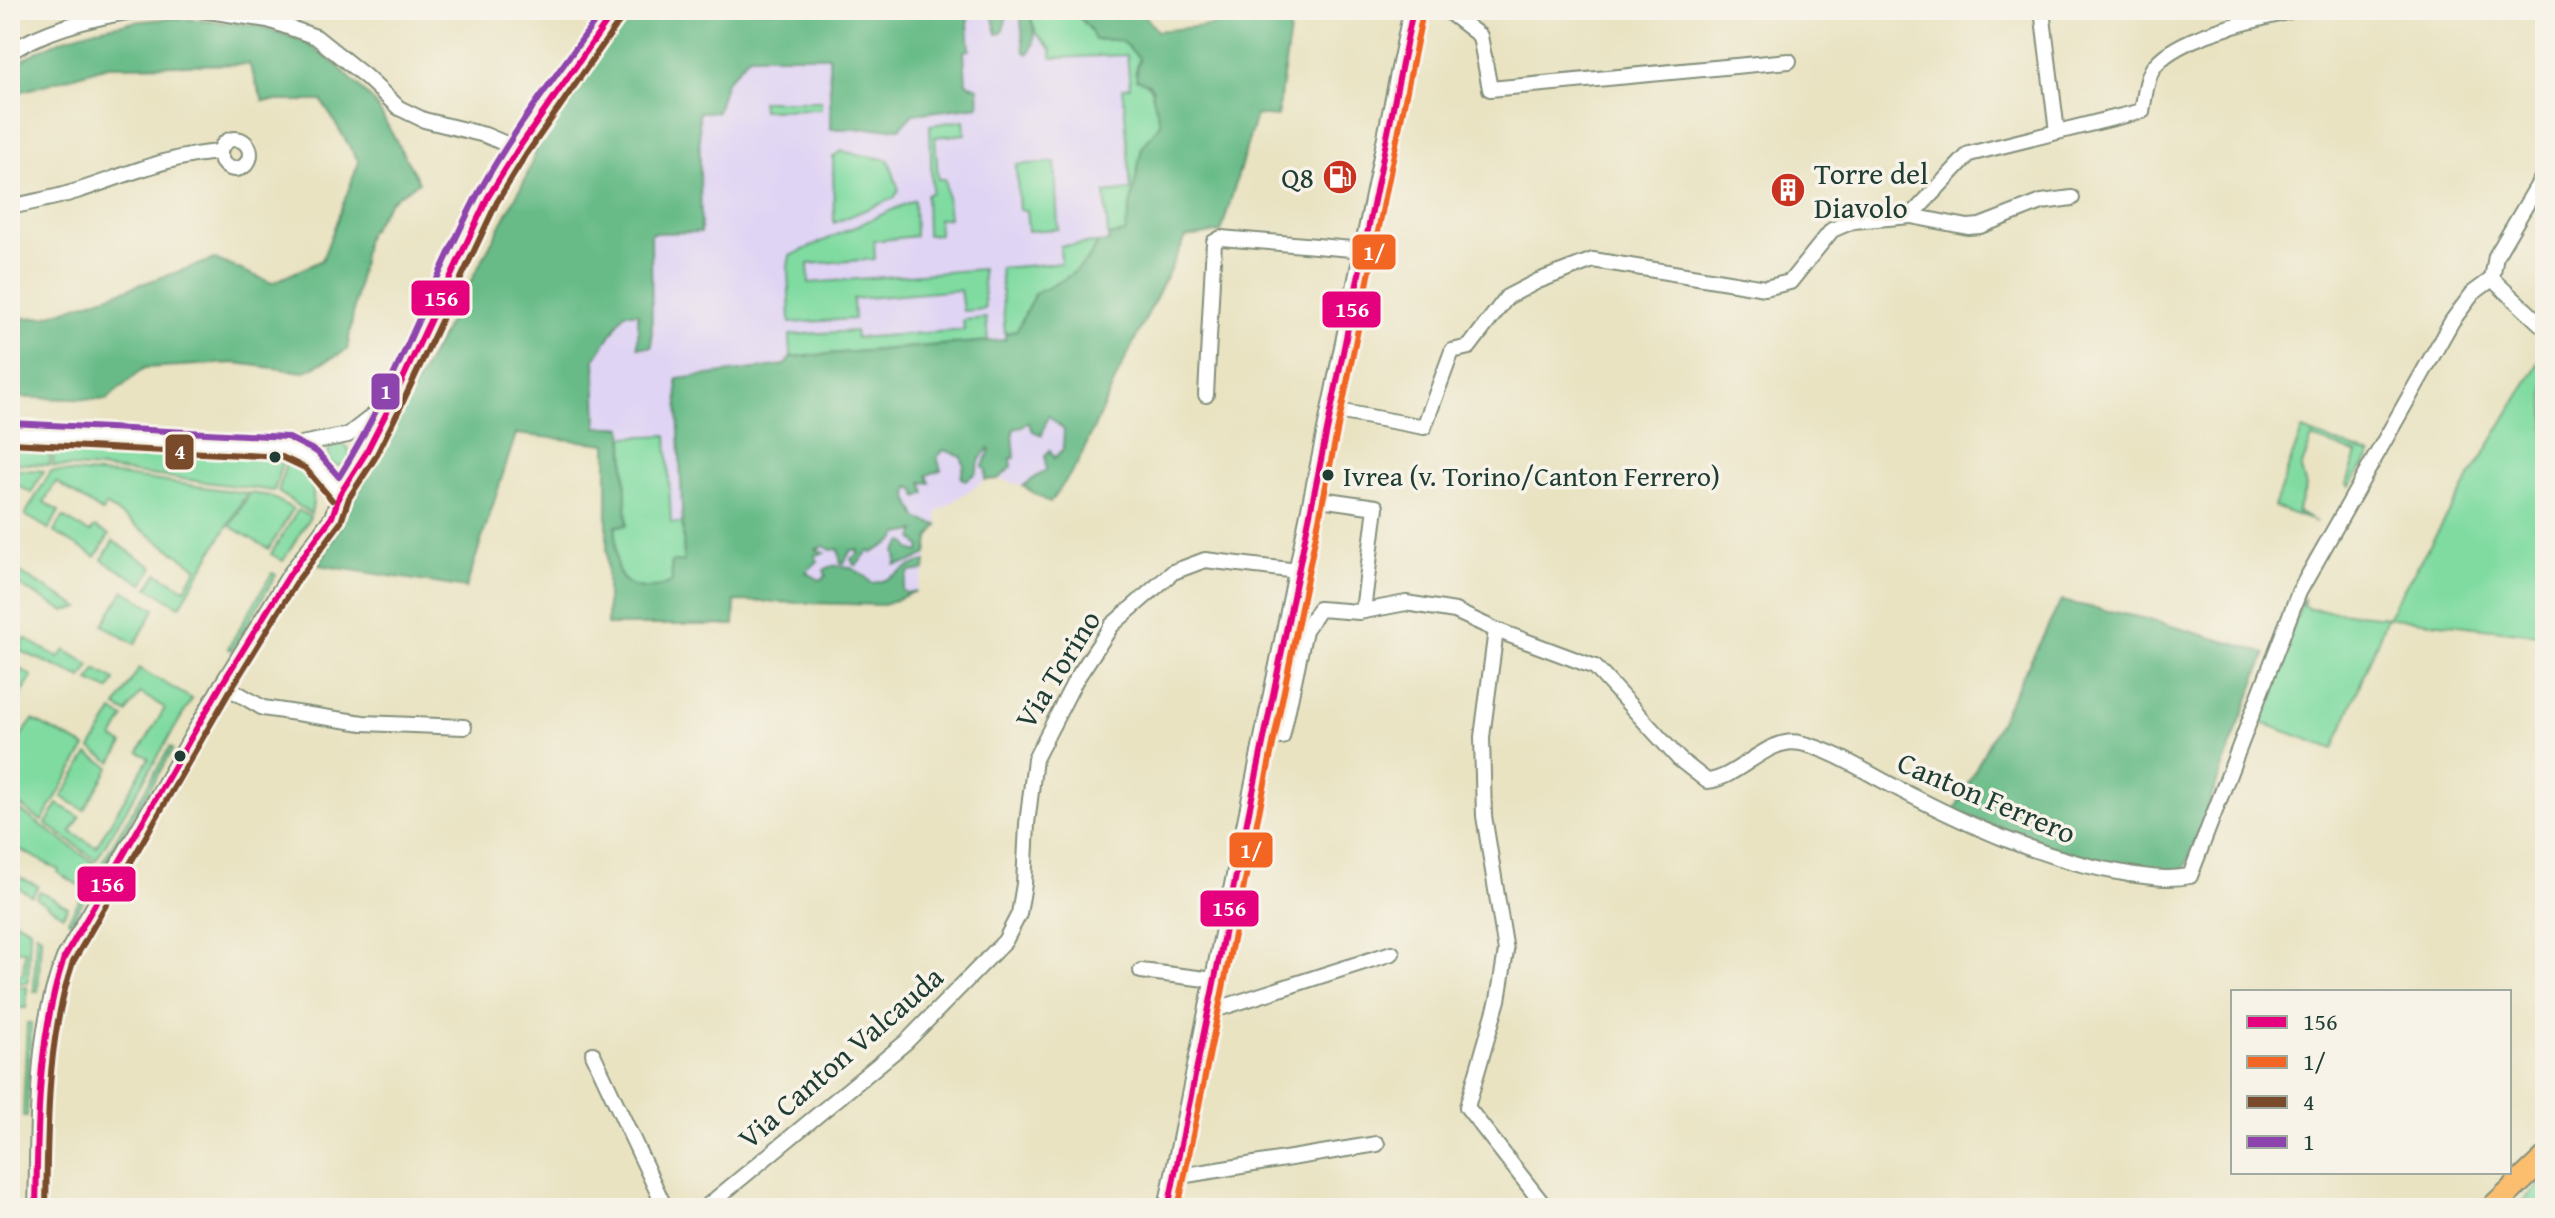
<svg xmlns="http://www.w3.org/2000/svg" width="2555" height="1218" font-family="'Gentium Book Plus',serif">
<rect width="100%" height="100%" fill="#f7f3e8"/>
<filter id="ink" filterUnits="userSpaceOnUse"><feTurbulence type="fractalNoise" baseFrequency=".0125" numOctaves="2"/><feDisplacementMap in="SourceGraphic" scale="16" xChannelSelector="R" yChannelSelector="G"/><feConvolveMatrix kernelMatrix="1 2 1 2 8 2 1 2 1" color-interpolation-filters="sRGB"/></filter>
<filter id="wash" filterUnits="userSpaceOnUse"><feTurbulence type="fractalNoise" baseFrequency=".006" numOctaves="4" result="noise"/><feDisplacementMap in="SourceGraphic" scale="32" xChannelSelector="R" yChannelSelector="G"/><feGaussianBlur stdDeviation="1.8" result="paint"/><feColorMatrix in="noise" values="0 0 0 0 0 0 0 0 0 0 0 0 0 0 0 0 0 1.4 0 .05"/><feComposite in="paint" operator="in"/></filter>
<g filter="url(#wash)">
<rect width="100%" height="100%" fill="#e9e3c2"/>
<polygon fill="#e0d4f4" points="628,10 1141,10 1157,31 1292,17 1277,117 1256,115 1221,232 1186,237 1119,372 1078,464 1050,503 1023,486 996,478 985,480 937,512 938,525 929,538 925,570 916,591 884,605 735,601 734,625 607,625 607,444 516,434 466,588 319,565 526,178 547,121"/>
<g fill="#80dba1" stroke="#508c6a" stroke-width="2">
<path d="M1038,10H1073L1090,29L1095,40C1120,38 1122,39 1139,58L1135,73L1153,90L1152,95L1159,110L1160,124L1142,148L1125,234L1108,236L1105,193L1131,190L1123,88L1130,87L1127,55L1052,58L1051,49L1036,33L1030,14Z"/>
<polygon points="761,101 821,101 821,109 762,110"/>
<polygon points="964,120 965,134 935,137 938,179 945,179 949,218 938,219 939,234 927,235 926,195 932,192 930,125"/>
<polygon points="841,151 889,160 899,190 894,198 834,223 833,157"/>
<polygon points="1055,162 1058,229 1028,231 1026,210 1019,210 1016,165"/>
<polygon points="914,200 915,236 874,241 875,259 808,264 809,283 982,269 985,309 963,311 960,290 853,299 854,319 790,323 788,266 790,256"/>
<path d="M1097,243C1087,268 1059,284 1035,293L1017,331L1005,334L1000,268L1061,263L1060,246Z"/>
<polygon points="986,318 988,341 791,357 790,335 855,331 856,338 964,330 963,320"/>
<polygon points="2545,352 2545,635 2387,617 2334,749 2257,721 2304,598 2304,605 2309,609 2387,617"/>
<polygon points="2302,430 2371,455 2350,486 2347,484 2357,454 2312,438 2301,469 2306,487 2297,512 2316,522 2274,507"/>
<path d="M667,435L671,523H683L684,562L672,563V581C656,591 626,593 618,570C614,558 616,539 616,526L627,525L624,437Z"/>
<circle cx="339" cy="455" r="11"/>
<polygon points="10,444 51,447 50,465 10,463"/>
<polygon points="54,447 267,455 283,458 274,491 104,469 53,466"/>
<path d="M287,459C312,470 317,489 311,514L278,492Z"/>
<polygon points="10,469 44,471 31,493 10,480"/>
<polygon points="51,471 116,475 247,493 180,606 148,588 157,573 185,589 197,568 106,505 102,512 56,482 44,502 59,511 49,529 25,515"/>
<polygon points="250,493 270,496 293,509 269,549 230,526"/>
<polygon points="298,510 310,517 283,561 271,554"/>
<polygon points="63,517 90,533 95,527 109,535 96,557 54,532"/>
<polygon points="113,541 153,567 143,584 102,560"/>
<polygon points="10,567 80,608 64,611 17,584 10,596"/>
<polygon points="272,573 276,575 232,650 228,648"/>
<polygon points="124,590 155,609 135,644 103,625"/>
<polygon points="25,638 59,658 65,650 90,665 82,678 18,650"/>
<polygon points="10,663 32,676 10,714"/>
<polygon points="139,668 192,699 96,860 46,824 58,804 80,817 71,832 96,847 149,758 139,752 165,708 140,693 127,713 116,707"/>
<polygon points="96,669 115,680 109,690 89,681"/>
<polygon points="113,711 124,718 113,738 123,744 112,762 91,749"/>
<polygon points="33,720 86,747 42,821 10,798 10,750"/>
<polygon points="170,747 173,749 71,922 68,920"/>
<polygon points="88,754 110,767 84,810 62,797"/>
<polygon points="10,803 94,863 80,886 58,873 59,870 11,845"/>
<polygon points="10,873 38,886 32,896 10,883"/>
<polygon points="40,891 68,907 63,915 36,898"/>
<polygon points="10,918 30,929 28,983 10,982 10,974 23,974 25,951 10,950"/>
<polygon points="36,933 41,936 38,991 34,991"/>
<polygon points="11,987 27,987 26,1008 10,1008"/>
<polygon points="27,1023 31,1023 27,1116 23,1116"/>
<polygon points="2545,1180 2545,1208 2515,1208"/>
</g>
<g fill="#68bb87" stroke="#447c5e" stroke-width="2">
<path d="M628,10H967L970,50L964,51L966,83L978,88L979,106L913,114L900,128L831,129L829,56H749L725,83L717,112H699L701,232L651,233L652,347H638V313H625L595,359L597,427H623L627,525L616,526C616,539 615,554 617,566C622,592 654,592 672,582L671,562L684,561L677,379L785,365L791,357L1005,340V334L1017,330L1035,293C1059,284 1087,268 1097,243L1109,242L1108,236L1125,233L1142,148L1160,124C1159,113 1151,98 1153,90L1149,84L1136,79L1139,58C1122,39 1120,38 1095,40L1090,29L1073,10H1141L1157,31L1292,17L1277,117L1256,115L1221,232L1186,237L1119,372L1078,463L1050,503L1023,486L1046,470L1045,456L1050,450L1055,458L1063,449L1064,430L1048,415L1042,435L1033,431L1028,422L1022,427L1015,428L1013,432L1015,458H1011L1012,467L998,479L985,480L986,471L983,466L990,451L989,448L980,459L976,473L966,480L961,478L964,465L961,456L944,450L937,457L941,470L927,475L930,483L922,482L925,493L918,497L915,489L909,487L908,498L918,519L938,525L929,538L927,554L908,563L895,565L897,560L895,552L903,542L907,543L910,549L919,552L921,548L913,538L916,531L899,534L894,541L872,553L868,551L857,565H854L851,559L858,554V550H851L844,563H841L838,549L831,550L824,546L816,549L824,553L815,555L818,561L806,572L820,580L826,576L824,570C839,559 861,570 871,583C888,584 906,564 926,561L925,570L909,572L902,590L907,593L916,591L884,605L735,601L734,625H607V444L516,434L466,588L319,565L526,178L547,121Z"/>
<polygon points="991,10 1009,10 1002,33 997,34"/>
<path d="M1020,10H1038L1030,15C1034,29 1038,42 1028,54L1024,51Z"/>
<path d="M173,18L257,25L305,42L339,67L375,103L419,182L390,201L366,237L347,350L304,372L235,363L144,368L106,400L10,397V319L45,317L215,259L272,283L322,260L359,162L322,101H263L249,64L108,66L10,95V68C62,32 111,23 173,18Z"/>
<polygon points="2061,601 2147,619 2266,653 2185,867 2177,874 2169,875 2062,854 1954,811"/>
</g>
</g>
<g filter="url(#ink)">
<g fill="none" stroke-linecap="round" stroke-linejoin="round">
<g stroke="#84907b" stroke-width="18">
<g id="minor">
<polyline points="202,10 268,20 316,37 366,77 399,108 424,120 485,135 518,149"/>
<polyline points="1446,10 1480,36 1490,89 1789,61"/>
<polyline points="2042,10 2057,132"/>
<path d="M10,52C46,29 95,17 138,10"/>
<circle cx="235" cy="154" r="15"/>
<path d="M10,207C32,202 55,198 77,191C124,176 170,155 220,152"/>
<polyline points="1911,216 1968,227 1980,226 2042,202 2072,198"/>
<polyline points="2492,279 2496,256 2545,173"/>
<polyline points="2492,279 2545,328"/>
<polyline points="1206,395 1214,242 1221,238 1364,250"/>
<path d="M1332,410L1424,427L1452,351L1469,347L1507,297L1538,281L1593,260L1765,288L1790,282L1832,230L1853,221L1911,216L1969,154L2142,111C2145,97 2146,79 2153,68C2176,35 2256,21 2293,10"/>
<polyline points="10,433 285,447 348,435 388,404"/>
<polyline points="285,447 311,460 340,494"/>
<polyline points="1313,498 1376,507 1363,611"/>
<polyline points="1496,630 1482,737 1484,816 1506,951 1498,1000 1467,1107 1546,1208"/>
<polyline points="222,684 263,708 363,723 464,727"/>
<path d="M1265,735L1282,737L1305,630L1319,609L1359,612L1406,603L1455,611L1496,630L1595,667L1679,759L1707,781C1739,778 1768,736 1800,743C1831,749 1867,773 1895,787C1969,826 2046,861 2129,874C2150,877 2169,880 2190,876L2299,592L2452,321L2473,293L2492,279"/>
<polyline points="1141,971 1214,980"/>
<polyline points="1208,1012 1392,953"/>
<polyline points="593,1054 665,1208"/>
<polyline points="1174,1177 1377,1144"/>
<path d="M36,1208C39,1125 33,1036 64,958L222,684L290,574L332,517L340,494L366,453L392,402L488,197L518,149L615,10"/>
<polyline points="705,1208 906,1042 1005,941 1019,914 1024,884 1027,824 1035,759 1075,681 1112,625 1173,572 1205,560 1298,571"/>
</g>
</g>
<g stroke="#84907b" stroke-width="22">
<polyline id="tertiary" points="1168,1208 1413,10"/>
</g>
<g stroke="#84907b" stroke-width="26">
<polyline id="primary" points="2492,1208 2545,1158"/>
</g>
<use href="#minor" stroke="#fff" stroke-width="14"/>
<use href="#tertiary" stroke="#fff" stroke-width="18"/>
<use href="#primary" stroke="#fbbd6e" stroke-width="22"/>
<g stroke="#f7f3e8" stroke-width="12">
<g id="bus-1">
<path d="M36,1208C38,1123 37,1040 64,958L222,684L290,574L332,517L340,494L366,453L392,402L488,197L518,149L615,10"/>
<polyline points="1168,1208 1413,10"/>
</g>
</g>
<g stroke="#f7f3e8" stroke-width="12">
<polyline id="bus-2" points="1178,1208 1423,12"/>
</g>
<g stroke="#f7f3e8" stroke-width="12">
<g id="bus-3">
<polyline points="10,443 282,457 305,468 332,500"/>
<path d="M46,1208C48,1124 46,1042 73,962L231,689L298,580L341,522L349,498L375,458L401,406L497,202L526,155L623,16"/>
</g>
</g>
<g stroke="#f7f3e8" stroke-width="12">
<path id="bus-4" d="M11,423L287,437L317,452L339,477C396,387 429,285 479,192C514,128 561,70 603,10"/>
</g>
<use href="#bus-1" stroke="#e5007d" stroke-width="6"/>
<use href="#bus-2" stroke="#f26522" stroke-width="6"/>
<use href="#bus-3" stroke="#7a4b2a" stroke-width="6"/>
<use href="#bus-4" stroke="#8e44ad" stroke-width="6"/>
</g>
</g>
<defs>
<g id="fuel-disc" transform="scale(1.8)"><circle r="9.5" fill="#c8321e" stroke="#f7f3e8"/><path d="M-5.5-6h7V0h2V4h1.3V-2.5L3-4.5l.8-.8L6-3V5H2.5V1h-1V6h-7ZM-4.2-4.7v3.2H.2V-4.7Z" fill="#fff"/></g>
<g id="building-disc" transform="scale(1.8)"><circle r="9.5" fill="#c8321e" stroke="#f7f3e8"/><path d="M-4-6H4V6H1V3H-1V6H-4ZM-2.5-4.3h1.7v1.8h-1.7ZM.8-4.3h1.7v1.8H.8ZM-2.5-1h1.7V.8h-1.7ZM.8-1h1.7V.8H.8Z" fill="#fff"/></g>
</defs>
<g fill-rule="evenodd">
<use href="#fuel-disc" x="1340" y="177"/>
<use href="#building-disc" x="1788" y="190"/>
</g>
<g fill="#1f3d34" stroke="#f7f3e8" stroke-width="3">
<circle cx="275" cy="457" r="7"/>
<circle cx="1328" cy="475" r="7"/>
<circle cx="180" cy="756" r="7"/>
</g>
<g text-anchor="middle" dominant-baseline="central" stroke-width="7" stroke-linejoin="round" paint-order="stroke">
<g font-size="28" fill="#1f3d34" stroke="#f7f3e8" text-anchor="start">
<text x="1343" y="475">Ivrea (v. Torino/Canton Ferrero)</text>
</g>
<g font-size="30" fill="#1f3d34" stroke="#f7f3e8" text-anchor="start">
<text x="1814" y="173">Torre del<tspan x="1814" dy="34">Diavolo</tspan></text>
<text x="1314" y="177" text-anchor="end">Q8</text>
</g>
<g font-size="30" fill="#1f3d34" stroke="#f7f3e8">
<text transform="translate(1057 669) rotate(-58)">Via Torino</text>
<text transform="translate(1987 797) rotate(23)">Canton Ferrero</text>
<text transform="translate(840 1057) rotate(-41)">Via Canton Valcauda</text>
</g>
</g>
<g stroke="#f7f3e8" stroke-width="3">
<rect x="1351" y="233" width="46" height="38" rx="8" fill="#f26522"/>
<rect x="410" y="279" width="61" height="38" rx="8" fill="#e5007d"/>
<rect x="1321" y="290" width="61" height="39" rx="8" fill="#e5007d"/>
<rect x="370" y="372" width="31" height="39" rx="8" fill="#8e44ad"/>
<rect x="164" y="433" width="31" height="38" rx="8" fill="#7a4b2a"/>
<rect x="1228" y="831" width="46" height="38" rx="8" fill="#f26522"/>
<rect x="76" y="865" width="61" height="38" rx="8" fill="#e5007d"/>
<rect x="1199" y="889" width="61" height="39" rx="8" fill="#e5007d"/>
</g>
<g font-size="22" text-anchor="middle" font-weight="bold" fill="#fff">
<text x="1374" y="260">1/</text>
<text x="441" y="306">156</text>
<text x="1352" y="317">156</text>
<text x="386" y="399">1</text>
<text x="180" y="459">4</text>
<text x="1251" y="858">1/</text>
<text x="107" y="892">156</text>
<text x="1229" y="916">156</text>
</g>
<rect width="2555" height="1218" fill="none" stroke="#f7f3e8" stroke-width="40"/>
<rect x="2231" y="990" width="280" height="184" fill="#f7f3e8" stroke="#a1aaa0" stroke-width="2"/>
<rect x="2247" y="1016" width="40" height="12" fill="#e5007d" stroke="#a1aaa0" stroke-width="2"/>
<text x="2303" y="1030" font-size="24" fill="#1f3d34">156</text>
<rect x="2247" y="1056" width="40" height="12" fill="#f26522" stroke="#a1aaa0" stroke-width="2"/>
<text x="2303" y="1070" font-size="24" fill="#1f3d34">1/</text>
<rect x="2247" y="1096" width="40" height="12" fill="#7a4b2a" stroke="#a1aaa0" stroke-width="2"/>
<text x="2303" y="1110" font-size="24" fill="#1f3d34">4</text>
<rect x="2247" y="1136" width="40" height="12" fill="#8e44ad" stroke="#a1aaa0" stroke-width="2"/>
<text x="2303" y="1150" font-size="24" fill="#1f3d34">1</text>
</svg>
